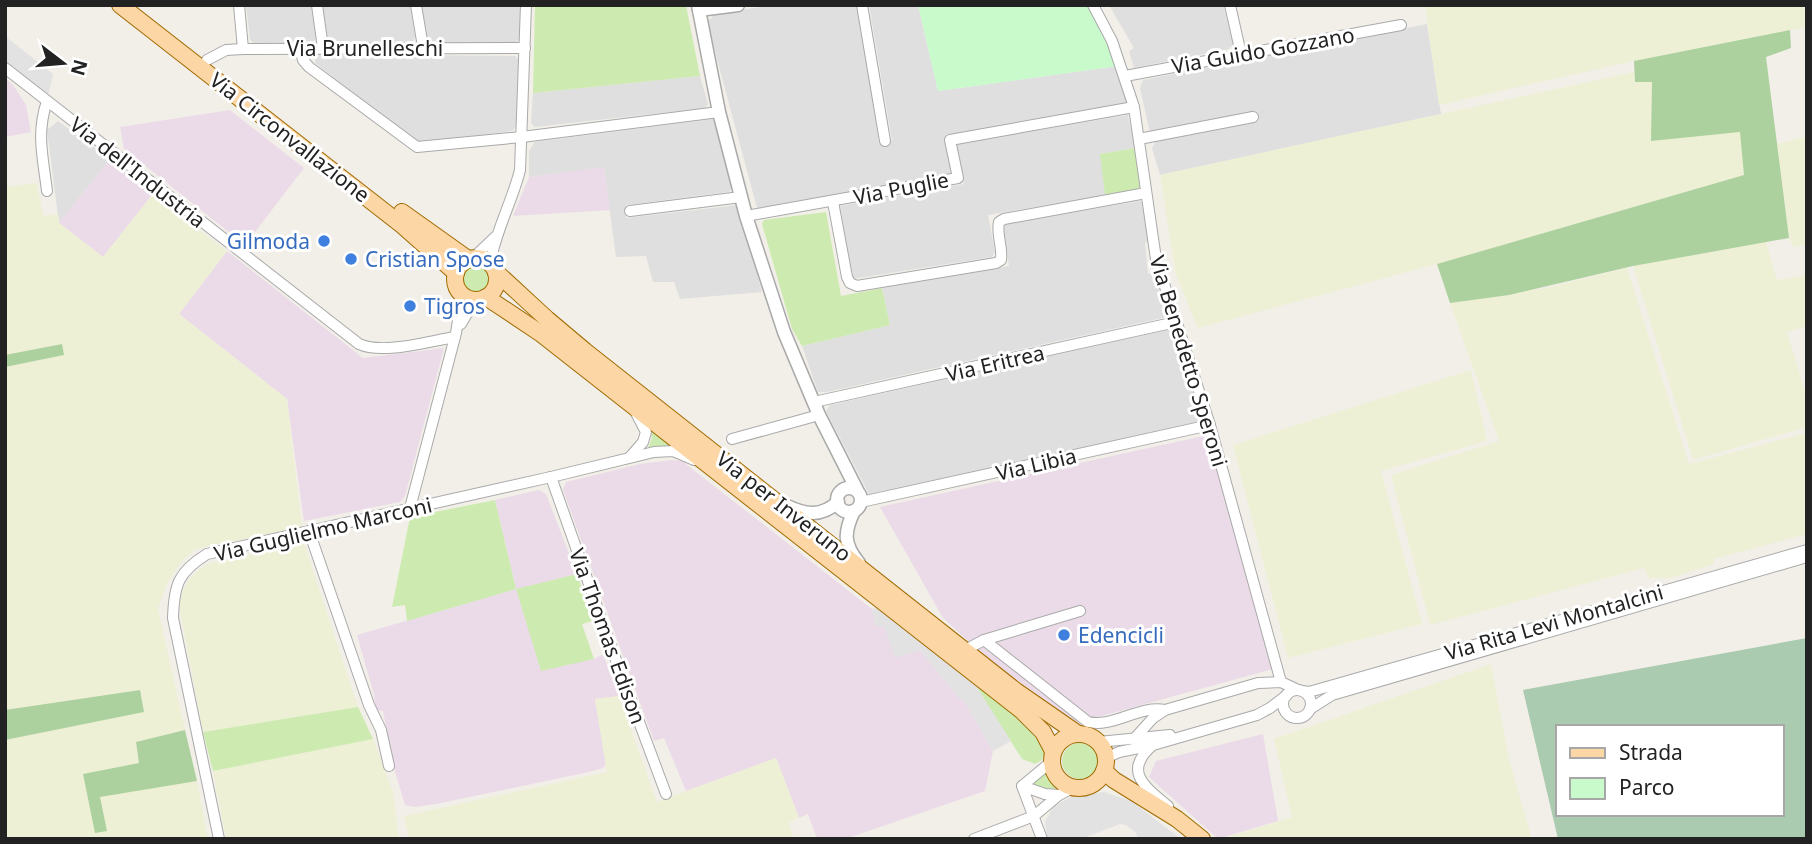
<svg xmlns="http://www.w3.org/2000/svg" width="1812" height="844" font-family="'Noto Sans',sans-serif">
<rect width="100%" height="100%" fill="#f2efe9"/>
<g fill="#e0dfdf">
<polygon points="246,5 312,5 316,38 313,43 253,43 250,39"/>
<polygon points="322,5 410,5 415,37 412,43 332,42 327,38"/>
<polygon points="422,5 521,5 521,38 515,43 432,44 427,39"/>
<polygon points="778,5 859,5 879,144 892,141 869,5 918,5 938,91 1118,66 1127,99 1126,104 947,135 954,174 757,208 707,22 716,13"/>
<polygon points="1109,5 1223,5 1233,44 1229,49 1134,68 1129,51 1134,48"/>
<polygon points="1427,24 1441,114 1160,175 1152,148 1156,141 1259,121 1257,111 1150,133 1140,88 1143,80"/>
<polygon points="315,54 515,56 520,61 517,126 512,131 417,143 315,63"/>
<polygon points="700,76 708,104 705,108 535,127 531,123 533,93"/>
<polygon points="1128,115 1135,148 1101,154 1105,195 988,215 995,252 992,257 852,279 840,206 964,184 955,144"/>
<polygon points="713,119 717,122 733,187 729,192 626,205 626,218 738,205 762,292 680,299 674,282 653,282 646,256 616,257 604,168 529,177 529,151 535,142"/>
<polygon points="58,121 110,159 59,223 47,130"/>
<polygon points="1140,201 1145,205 1151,241 1145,243 1148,274 1155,273 1167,317 827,392 818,392 802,346 890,325 882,288 1009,266 1003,228 1006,224"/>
<polygon points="1172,329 1178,333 1203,416 1198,423 870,496 826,411 830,405"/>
</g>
<g fill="#ebdbe8">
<polygon points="5,78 13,85 26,105 31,132 5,137"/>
<polygon points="230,110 304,168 245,245 124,149 120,127"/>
<polygon points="110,159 152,195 103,257 59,223"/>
<polygon points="604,167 610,210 513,216 529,177"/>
<polygon points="227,251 363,358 444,348 405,496 400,502 304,521 287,399 179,314"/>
<polygon points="1203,436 1209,440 1273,669 1076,723 988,659 943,618 880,507"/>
<polygon points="671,460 682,461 872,609 876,626 884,626 920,650 959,698 963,699 993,751 985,791 845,839 817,839 808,814 799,818 776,758 686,791 664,738 654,741 563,490 566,482 640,464"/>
<polygon points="539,490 546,494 577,574 516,590 594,659 603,654 619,696 595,700 606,764 603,768 589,772 436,804 414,807 405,805 393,765 383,711 375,710 374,695 357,635 516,589 495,500"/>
<polygon points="1263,734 1278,821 1218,839 1149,777 1156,761"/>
</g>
<g fill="#eef0d5">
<polygon points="1425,5 1807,5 1807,27 1634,61 1439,105"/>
<polygon points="1634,72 1635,82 1652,82 1741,132 1744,175 1437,264 1198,328 1176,275 1160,175"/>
<polygon points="1807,136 1807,244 1794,247 1789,238 1777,144"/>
<polygon points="37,183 43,216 58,214 59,223 103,257 152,195 227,251 179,314 287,399 302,527 196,549 181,562 168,581 158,609 185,730 136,742 139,763 83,774 96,833 106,830 100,797 197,781 208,839 5,839 5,740 144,711 139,690 5,710 5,367 64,355 61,344 5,355 5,187"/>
<polygon points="1766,242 1777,280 1807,275 1807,326 1787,332 1807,398 1807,427 1693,460 1633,266"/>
<polygon points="1627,268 1689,464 1807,433 1807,534 1714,559 1714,564 1670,578 1649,578 1644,568 1430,625 1391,475 1499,441 1450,303 1546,288"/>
<polygon points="1471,370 1487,441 1381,471 1422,624 1288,658 1233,445"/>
<polygon points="304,543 358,707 203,732 179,605 183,590 191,577 207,564"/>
<polygon points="1491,664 1509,759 1532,839 1221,839 1292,817 1274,739"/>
<polygon points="619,696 657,802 776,758 799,818 788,822 794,839 409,839 404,816 607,772 595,699"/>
<polygon points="373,739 393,792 399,839 226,839 213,771"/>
</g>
<g fill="#cdebb0">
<polygon points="535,5 686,5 700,76 533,93"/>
<polygon points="1135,148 1140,189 1105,195 1100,154"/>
<polygon points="826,212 841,296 882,288 890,325 802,346 792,329 762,224 764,220"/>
<circle cx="476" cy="279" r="15"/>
<polygon points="650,426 682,449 648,448 652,438"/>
<polygon points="495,500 516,589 577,574 593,621 582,624 594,659 541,671 516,589 407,621 405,605 392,607 410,517"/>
<polygon points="969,675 1033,729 1045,751 1042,760 1035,764 1022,759"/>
<polygon points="358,707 373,739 213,771 203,732"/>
<circle cx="1080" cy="761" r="18"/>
<polygon points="1048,771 1054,781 1062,788 1046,789 1031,783"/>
</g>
<g fill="#add19e">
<polygon points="1790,30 1791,48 1766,57 1789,238 1633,266 1509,295 1450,303 1437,264 1744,175 1740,132 1651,141 1652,82 1635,82 1634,61"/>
<polygon points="62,344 64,355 5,367 5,355"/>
<polygon points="140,690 144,712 5,740 5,710"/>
<polygon points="185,730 197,781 100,797 107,831 95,833 83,774 139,763 136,742"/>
</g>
<path fill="#aacbaf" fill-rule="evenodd" d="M1807,638V839H1558L1523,690ZM1558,727H1782V814H1558Z"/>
<polygon fill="#c8facc" points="918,5 1087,5 1118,66 938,91"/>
<g fill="#e2e2e2">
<polygon points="5,36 53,74 47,101 5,67"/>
<polygon points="877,608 969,675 1011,741 993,751 963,699 959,698 920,650 895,658 884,626 876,626 872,609"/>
<polygon points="1104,792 1131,801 1181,839 1138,839 1136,833 1126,825 1120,824 1081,839 1047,838 1045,822 1053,807 1075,795"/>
</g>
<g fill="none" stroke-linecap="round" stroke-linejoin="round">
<g stroke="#a9a9a9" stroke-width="12">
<g id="minor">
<polyline points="239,5 243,49"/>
<polyline points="317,5 323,48"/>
<polyline points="416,5 423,47"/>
<polyline points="862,5 885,141"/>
<polyline points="1093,5 1112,41 1134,107 1156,259 1210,425 1281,682"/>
<polyline points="1230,5 1241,54"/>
<polyline points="300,48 303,60 309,67 417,147 522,137 719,112"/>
<polyline points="207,60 226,50 243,49 525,48"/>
<path d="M5,68L359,344C383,355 429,341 455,337"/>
<polyline points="1125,76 1401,25"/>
<path d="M47,101C36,134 43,157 47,191"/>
<polyline points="1139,139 1253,117"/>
<path d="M833,202L847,277L850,283L857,286L996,263L1001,260C1003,247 996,235 999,222L1004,219L1146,193"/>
<polyline points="630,211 741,197"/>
<polyline points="746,216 958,178 950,140 1134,107"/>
<polyline points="473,258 495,237"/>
<path d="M490,263C496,230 512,202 520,170L526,5"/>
<polyline points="461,324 468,312 480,299"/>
<polyline points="814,402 1176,322"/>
<polyline points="732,439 819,415"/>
<polyline points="630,457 643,442 646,432 636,413"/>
<polyline points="551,477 613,652 666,794"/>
<polyline points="861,502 1210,425"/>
<polyline points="410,508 456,333 462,295"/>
<polyline points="309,531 369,705 381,730 389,766"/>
<path d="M984,640L1088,722C1113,728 1139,705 1165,710"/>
<polyline points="965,650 984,640 1080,611"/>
<circle cx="1297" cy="704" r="14"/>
<polyline points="1302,691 1309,692 1807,550"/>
<polyline points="1310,709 1332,695 1807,557"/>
<polyline points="1134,739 1153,718 1165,710 1258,683 1281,682 1298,690"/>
<polyline points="1099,742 1170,735"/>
<path d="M1153,745C1122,771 1145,787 1168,806"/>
<polyline points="1106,758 1119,752 1153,745 1257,715 1270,708 1287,695"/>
<polyline points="1022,786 1045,794 1059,795"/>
<path d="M219,839L173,618C174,585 178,572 207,554L551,477L654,452L673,451L694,460"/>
<polyline points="974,839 1034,816 1059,795 1073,788"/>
<polyline points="1042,839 1022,786 1051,762"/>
</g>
</g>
<g stroke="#a9a9a9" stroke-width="15">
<g id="tertiary">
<polyline points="698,5 719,112 746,216 784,332 819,415 857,490"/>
<polyline points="699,10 738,5"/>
<circle cx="849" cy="500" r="12"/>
<path d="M787,506C806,515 821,517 838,502"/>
<path d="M854,511C844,532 843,544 859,563"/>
</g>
</g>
<g stroke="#a06b00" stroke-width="18">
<g id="primary">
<polyline points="120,5 403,226 456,273"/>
<polyline points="402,212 468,259"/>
<circle cx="476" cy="279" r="21"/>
<polyline points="496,272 547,319 585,351 1016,691 1078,734"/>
<polyline points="486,297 540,333 1022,711 1043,732 1053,751"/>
<circle cx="1079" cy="761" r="27"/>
<polyline points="1104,771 1114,780 1177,819 1202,839"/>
</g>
</g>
<use href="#minor" stroke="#fff" stroke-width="10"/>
<use href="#tertiary" stroke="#fff" stroke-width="12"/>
<use href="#primary" stroke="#fcd6a4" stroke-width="16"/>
</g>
<g fill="#3f7fe0" stroke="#fff" stroke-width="2.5">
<circle cx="324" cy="241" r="7"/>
<circle cx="351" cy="259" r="7"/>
<circle cx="410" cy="306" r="7"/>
<circle cx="1064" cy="635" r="7"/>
</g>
<g text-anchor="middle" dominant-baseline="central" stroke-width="6" stroke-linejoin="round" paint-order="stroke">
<g font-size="21" fill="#222" stroke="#fff">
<text x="365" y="48">Via Brunelleschi</text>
<text transform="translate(1263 50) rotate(-10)">Via Guido Gozzano</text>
<text transform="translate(290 137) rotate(38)">Via Circonvallazione</text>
<text transform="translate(138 172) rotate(38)">Via dell'Industria</text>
<text transform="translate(901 188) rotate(-11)">Via Puglie</text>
<text transform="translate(1189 361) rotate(73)">Via Benedetto Speroni</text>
<text transform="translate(995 363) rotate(-13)">Via Eritrea</text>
<text transform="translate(1036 464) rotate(-13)">Via Libia</text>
<text transform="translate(784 506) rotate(38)">Via per Inveruno</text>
<text transform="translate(323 529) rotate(-13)">Via Guglielmo Marconi</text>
<text transform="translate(1554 622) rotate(-16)">Via Rita Levi Montalcini</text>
<text transform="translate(608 636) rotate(70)">Via Thomas Edison</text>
</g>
<g font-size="21" fill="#366cbe" stroke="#fff" text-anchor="start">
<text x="310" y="241" text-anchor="end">Gilmoda</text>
<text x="365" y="259">Cristian Spose</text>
<text x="424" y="306">Tigros</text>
<text x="1078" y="635">Edencicli</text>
</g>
</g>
<rect width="1812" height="844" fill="none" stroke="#222222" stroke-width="14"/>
<rect x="1556" y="725" width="228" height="91" fill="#ffffff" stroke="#a7a7a7" stroke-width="2"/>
<rect x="1570" y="748" width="35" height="10" fill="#fcd6a4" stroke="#a7a7a7" stroke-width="2"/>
<text x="1619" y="760" font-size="21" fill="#222222">Strada</text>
<rect x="1570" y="778" width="35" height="21" fill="#c8facc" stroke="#a7a7a7" stroke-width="2"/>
<text x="1619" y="795" font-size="21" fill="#222222">Parco</text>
<g transform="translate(63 63) rotate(106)" stroke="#ffffff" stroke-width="5" paint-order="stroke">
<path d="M0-5L12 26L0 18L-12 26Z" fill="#222222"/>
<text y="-10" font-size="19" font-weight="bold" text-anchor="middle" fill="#222222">N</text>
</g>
</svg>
